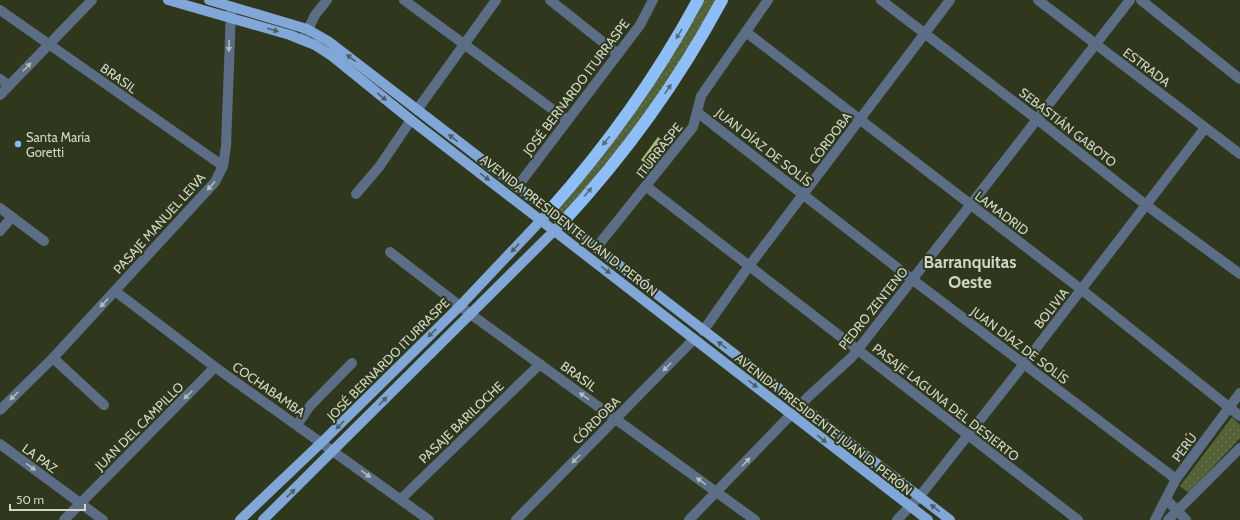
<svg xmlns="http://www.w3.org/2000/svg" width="1240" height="520" font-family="Cabin,sans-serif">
<defs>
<pattern id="green-dots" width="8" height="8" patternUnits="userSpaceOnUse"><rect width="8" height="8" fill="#536136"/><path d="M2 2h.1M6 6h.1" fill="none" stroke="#6b7752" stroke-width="1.8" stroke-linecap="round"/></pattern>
</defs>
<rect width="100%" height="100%" fill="#2f381d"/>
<g fill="url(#green-dots)">
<polygon points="698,0 722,0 678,76 563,222 549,211 609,138"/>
<polygon points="1232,417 1240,425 1240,438 1189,493 1180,486"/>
</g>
<polygon fill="#a7be77" points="658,137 663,141 665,138 670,142 648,172 644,169 647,165 641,160"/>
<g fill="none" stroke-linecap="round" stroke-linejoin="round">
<g stroke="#5b6e86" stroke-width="10">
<polyline points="404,0 567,120"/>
<polyline points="550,0 618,54"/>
<polyline points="881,0 1038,120 1146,205 1240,274"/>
<polyline points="1038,0 1240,154"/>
<polyline points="1141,0 1240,79"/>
<polyline points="0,10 223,166"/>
<polyline points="746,32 1082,290 1240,416"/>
<polyline points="303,40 315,15 327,0"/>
<polyline points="0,79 9,86"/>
<polyline points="0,95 92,0"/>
<polyline points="417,110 496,0"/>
<polyline points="697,112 913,280 1176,479"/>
<polyline points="517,187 640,25 653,0"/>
<polyline points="647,187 1078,520"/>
<polyline points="356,194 379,167 411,120"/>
<polyline points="0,208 44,241"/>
<polyline points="0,231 12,217"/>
<polyline points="596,248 693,127 701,96 768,0"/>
<polyline points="390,252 469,313 755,520"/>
<polyline points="115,291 215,367 429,520"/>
<polyline points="703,331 749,266 950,0"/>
<polyline points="53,358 104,405"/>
<polyline points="0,410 53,358 215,182 223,166 226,146 231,11"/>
<polyline points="297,425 310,406 352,363"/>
<polyline points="0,444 103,520"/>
<polyline points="401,499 540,364"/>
<polyline points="1166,499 1186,520"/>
<polyline points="64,520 215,367"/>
<polyline points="516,520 694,339"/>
<polyline points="689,520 808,397 852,357 1130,0"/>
<polyline points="897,520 920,496 1024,364 1205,128"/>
<polyline points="1155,520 1176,479 1240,393"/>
<polyline points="1168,520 1240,448"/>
</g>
<g stroke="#80a7d8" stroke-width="10">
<polyline points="168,0 290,35 315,45 332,56 411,120 928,520"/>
<polyline points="209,0 307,29 328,41 950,520"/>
<polyline points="240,520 322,442 460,306 546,215"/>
<polyline points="263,520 559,226"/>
</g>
<g stroke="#8ebef8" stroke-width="12">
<path d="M549,211C606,147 657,76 698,0"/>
<path d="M563,222C625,155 679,80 722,0"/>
</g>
</g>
<defs><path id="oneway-solid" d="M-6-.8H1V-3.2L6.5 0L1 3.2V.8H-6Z"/></defs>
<g fill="#4b5f5e">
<use href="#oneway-solid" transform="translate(273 30) rotate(17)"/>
<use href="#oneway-solid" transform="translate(351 58) rotate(-142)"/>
<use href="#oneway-solid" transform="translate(382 97) rotate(39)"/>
<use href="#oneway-solid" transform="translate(453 138) rotate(-142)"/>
<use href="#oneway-solid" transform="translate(485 177) rotate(37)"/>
<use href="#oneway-solid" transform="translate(515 248) rotate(133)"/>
<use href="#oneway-solid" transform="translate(606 270) rotate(38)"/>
<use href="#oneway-solid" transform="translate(432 333) rotate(135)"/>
<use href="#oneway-solid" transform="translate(722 345) rotate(-143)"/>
<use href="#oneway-solid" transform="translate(753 384) rotate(38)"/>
<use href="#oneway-solid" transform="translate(383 401) rotate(-46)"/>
<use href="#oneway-solid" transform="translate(340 425) rotate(135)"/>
<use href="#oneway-solid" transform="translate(822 439) rotate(38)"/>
<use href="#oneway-solid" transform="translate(291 493) rotate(-44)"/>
<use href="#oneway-solid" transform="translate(935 508) rotate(-142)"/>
</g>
<g fill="#556e75">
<use href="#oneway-solid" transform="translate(679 34) rotate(121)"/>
<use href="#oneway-solid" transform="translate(668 89) rotate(-55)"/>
<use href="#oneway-solid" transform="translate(606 141) rotate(128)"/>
<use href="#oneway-solid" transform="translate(588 192) rotate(-50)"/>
</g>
<g fill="#b3bcb5">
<use href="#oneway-solid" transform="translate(229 46) rotate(92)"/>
<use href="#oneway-solid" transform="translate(27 67) rotate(-46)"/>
<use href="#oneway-solid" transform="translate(211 186) rotate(132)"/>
<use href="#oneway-solid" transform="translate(104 303) rotate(133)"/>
<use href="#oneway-solid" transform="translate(667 367) rotate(135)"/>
<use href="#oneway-solid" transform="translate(188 395) rotate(135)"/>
<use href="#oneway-solid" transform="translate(14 396) rotate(135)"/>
<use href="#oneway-solid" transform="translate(584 396) rotate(-144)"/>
<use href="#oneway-solid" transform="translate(576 459) rotate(135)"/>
<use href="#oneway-solid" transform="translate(746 462) rotate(-46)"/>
<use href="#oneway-solid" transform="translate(31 467) rotate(36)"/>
<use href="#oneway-solid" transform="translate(366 474) rotate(36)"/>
<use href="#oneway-solid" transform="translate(701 481) rotate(-144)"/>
</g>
<circle fill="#86bbfb" stroke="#2f381d" stroke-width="1.5" cx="18" cy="144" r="4"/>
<g text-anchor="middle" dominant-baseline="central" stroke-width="4" stroke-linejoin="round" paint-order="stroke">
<g font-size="13" fill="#d0d6c5" stroke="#2f381d">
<text transform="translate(1147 67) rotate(37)">ESTRADA</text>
<text transform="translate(119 78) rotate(35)">BRASIL</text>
<text transform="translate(576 87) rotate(-53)">JOSÉ BERNARDO ITURRASPE</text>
<text transform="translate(1068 127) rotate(38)">SEBASTIÁN GABOTO</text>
<text transform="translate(830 138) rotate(-53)">CÓRDOBA</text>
<text transform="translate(764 147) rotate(38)">JUAN DÍAZ DE SOLÍS</text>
<text transform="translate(659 150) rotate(-52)">ITURRASPE</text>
<text transform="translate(1002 213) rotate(37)">LAMADRID</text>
<text transform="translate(159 223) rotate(-48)">PASAJE MANUEL LEIVA</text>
<text transform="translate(569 225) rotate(38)">AVENIDA PRESIDENTE JUAN D. PERÓN</text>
<text transform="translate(873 308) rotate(-51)">PEDRO ZENTENO</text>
<text transform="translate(1051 308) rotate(-52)">BOLIVIA</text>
<text transform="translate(1020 345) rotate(37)">JUAN DÍAZ DE SOLÍS</text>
<text transform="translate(388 359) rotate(-45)">JOSÉ BERNARDO ITURRASPE</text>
<text transform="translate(579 376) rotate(36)">BRASIL</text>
<text transform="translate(269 389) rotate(35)">COCHABAMBA</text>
<text transform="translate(946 402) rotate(38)">PASAJE LAGUNA DEL DESIERTO</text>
<text transform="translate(596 420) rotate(-45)">CÓRDOBA</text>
<text transform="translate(461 422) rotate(-44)">PASAJE BARILOCHE</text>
<text transform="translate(824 424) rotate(38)">AVENIDA PRESIDENTE JUAN D. PERÓN</text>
<text transform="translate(139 426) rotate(-45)">JUAN DEL CAMPILLO</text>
<text transform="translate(1184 447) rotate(-54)">PERÚ</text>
<text transform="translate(40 458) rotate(36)">LA PAZ</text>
</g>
<g font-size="13" fill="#d0d6c5" stroke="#2f381d" text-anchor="start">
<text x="26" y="137">Santa María<tspan x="26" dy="15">Goretti</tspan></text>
</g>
<g font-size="17" font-weight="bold" fill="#d0d6c5" stroke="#2f381d">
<text x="970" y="262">Barranquitas<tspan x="970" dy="20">Oeste</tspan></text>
</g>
</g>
<path d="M10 504v6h75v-6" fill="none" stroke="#d0d6c5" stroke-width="2"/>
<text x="16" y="504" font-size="12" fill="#d0d6c5" stroke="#2f381d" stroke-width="3" paint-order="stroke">50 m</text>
</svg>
